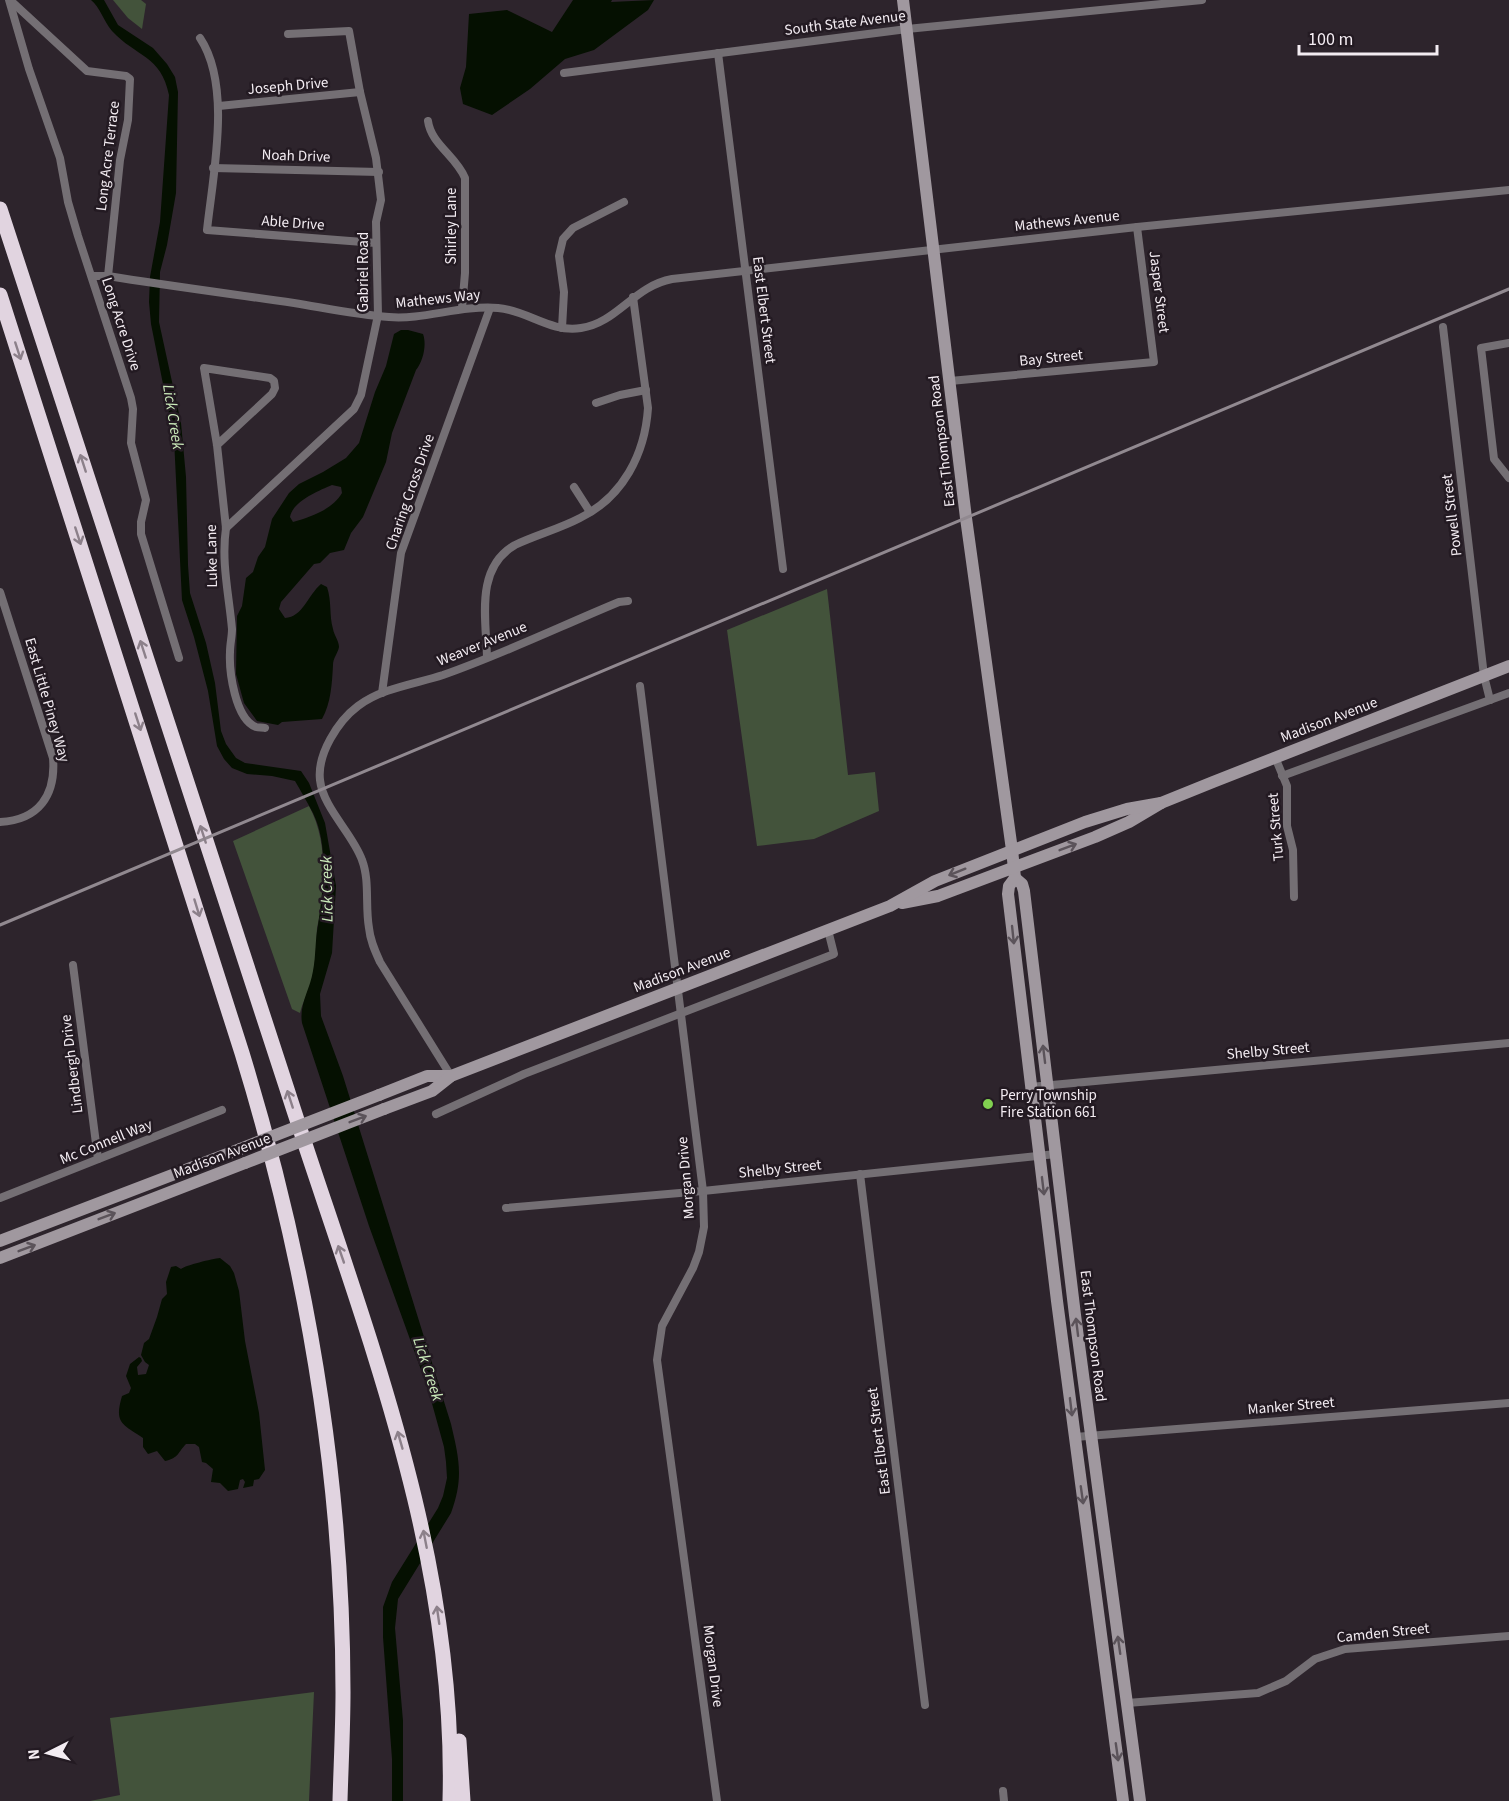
<svg xmlns="http://www.w3.org/2000/svg" width="1509" height="1801" font-family="'Source Sans 3',sans-serif">
<rect width="100%" height="100%" fill="#2d242c"/>
<g fill="#43533b">
<polygon points="113,0 141,0 146,4 142,29 128,18"/>
<polygon points="827,589 848,775 875,772 879,811 814,839 757,846 727,630"/>
<path d="M309,806C326,837 325,876 321,910C320,916 318,922 317,928C316,945 316,962 312,979C309,991 303,1001 300,1013L292,1009L233,841Z"/>
<polygon points="314,1692 309,1801 90,1801 120,1795 110,1718"/>
</g>
<g fill="#051001" fill-rule="evenodd">
<path d="M91,0H104L118,25L153,48L167,64L175,77L178,92L176,193L167,245L160,272L159,322L181,423L186,477L188,565L190,593L206,643L215,683L221,731L226,744L236,758L245,763L301,771L309,783L325,823L336,886L332,953L320,994L321,1016L343,1076L451,1424C459,1458 464,1478 451,1513L398,1599L395,1628L403,1721V1801H392V1759L383,1637V1607L392,1582L438,1508L443,1496L447,1478L446,1462L444,1447L428,1389L369,1226L302,1023C299,1004 310,990 313,971C316,955 315,940 318,925C323,890 329,846 313,813C307,802 301,791 295,781L272,776L247,774L232,768L224,759L217,746L208,691L194,637L182,600L174,439L151,324L149,302L150,277L160,222L169,95C161,55 136,57 112,31C104,22 100,7 91,0Z"/>
<polygon points="573,0 612,0 611,2 654,0 648,10 594,50 565,59 530,89 492,115 463,104 460,88 466,67 469,14 507,10 552,32"/>
<path d="M401,330H408L423,334C427,345 423,361 416,370L392,433L386,462L363,517L351,533L344,550L330,553L320,563L314,564L281,602L279,609L285,618C303,617 308,595 321,584L327,587C332,602 329,615 333,629C334,635 339,641 339,647C338,653 333,658 333,665C332,683 331,703 322,719L282,722L278,725L257,721L244,703L236,674L237,616L242,606L246,578L253,572L258,557L265,547L272,519L289,493L299,484L323,472L346,458L359,443L375,392L386,366L394,334ZM332,485L341,487L342,493C333,509 311,517 293,522L290,517C293,501 318,491 332,485Z"/>
<path d="M220,1258L230,1266L234,1273L239,1291L245,1341L259,1413L265,1470L259,1479L254,1480L253,1486L243,1488L245,1482L243,1479L240,1480L238,1489L228,1491L220,1483L211,1482L213,1469L206,1463L202,1462L199,1447L195,1444H186C178,1452 179,1458 165,1461L157,1451L148,1454L143,1447V1438C122,1424 114,1423 122,1396L129,1393L131,1388L126,1376L130,1364L139,1357L141,1358L142,1361L137,1367L138,1375L146,1374L149,1365L145,1362L141,1355L144,1343L149,1339L157,1317L162,1299L167,1294L166,1282L171,1267L176,1266L181,1269C186,1265 212,1259 220,1258Z"/>
</g>
<g fill="none" stroke-linecap="round" stroke-linejoin="round">
<g stroke="#746f74" stroke-width="8">
<polyline points="9,0 29,69 60,158 68,202 78,236 131,398 133,409 131,443 146,500 141,522 141,534 179,658"/>
<polyline points="10,0 87,71 126,76 130,79 128,120 120,160 108,276"/>
<path d="M200,38C232,86 213,174 207,230L376,243"/>
<polyline points="718,53 783,569"/>
<polyline points="564,73 907,29 1202,0"/>
<polyline points="219,106 360,92"/>
<path d="M428,121C431,144 456,156 465,178V273L462,308"/>
<polyline points="213,168 379,172"/>
<path d="M92,276H108C170,286 232,294 294,303C325,308 357,315 389,317C424,320 460,305 498,308C527,310 550,333 581,328C617,323 634,286 672,279L1137,227L1509,190"/>
<polyline points="1443,327 1484,676 1490,700"/>
<polyline points="562,328 564,292 559,256 563,239 573,228 624,202"/>
<polyline points="1509,343 1481,348 1494,459 1509,478"/>
<polyline points="950,381 1154,362 1137,227"/>
<polyline points="596,403 620,395 646,390"/>
<path d="M217,445L272,394L275,388L274,381L270,378L204,368L217,445L226,528C221,562 229,595 232,629C232,637 230,644 230,652C229,671 235,719 256,727C259,728 262,727 265,728"/>
<polyline points="574,487 590,512"/>
<polyline points="226,528 354,409 361,395 378,315 376,222 381,200 376,158 360,92 349,31 288,34"/>
<path d="M0,592L53,758C56,795 39,820 0,822"/>
<path d="M487,657C486,618 475,568 515,545C536,535 559,529 580,518C623,497 645,454 648,408L633,297"/>
<polyline points="640,686 703,1191 704,1227 699,1252 693,1268 662,1326 657,1360 717,1801"/>
<polyline points="382,693 401,553 490,308"/>
<polyline points="1275,757 1287,786 1287,826 1293,850 1294,897"/>
<polyline points="1282,776 1509,693"/>
<polyline points="73,965 98,1159"/>
<path d="M451,1076L380,962C375,951 370,940 369,928C365,906 370,881 362,860C353,834 323,808 320,780C317,754 338,721 358,706C382,688 415,684 443,675C503,654 561,626 619,602L628,601"/>
<polyline points="1030,1087 1509,1043"/>
<polyline points="436,1114 524,1074 834,954 828,930"/>
<polyline points="860,1174 925,1705"/>
<polyline points="0,1198 222,1110"/>
<polyline points="506,1208 703,1191 1056,1154"/>
<polyline points="1075,1437 1509,1403"/>
<polyline points="1127,1703 1258,1693 1286,1681 1315,1659 1345,1649 1509,1636"/>
<polyline points="1003,1791 1004,1801"/>
</g>
<g stroke="#a0989f" stroke-width="12">
<polyline points="903,0 966,518 1012,850 1015,878 1009,886 1008,894 1057,1301 1123,1801"/>
<polyline points="1015,878 1022,884 1024,891 1075,1315 1140,1801"/>
<polyline points="902,903 938,896 1095,837 1129,822 1161,803 1213,782 1509,666"/>
<polyline points="379,1095 427,1076 451,1076"/>
<polyline points="384,1109 432,1091 451,1076 890,906 935,881 1085,822 1127,809 1161,803"/>
<polyline points="0,1241 240,1149"/>
<polyline points="0,1258 245,1163"/>
</g>
<g stroke="#e1d4e0" stroke-width="15">
<path d="M0,209C95,502 192,795 287,1089C362,1323 457,1551 450,1801"/>
<path d="M0,295L242,1053C305,1259 343,1476 343,1692C343,1728 341,1765 340,1801"/>
<polyline points="459,1741 463,1801"/>
</g>
<polyline stroke="#918990" stroke-width="3" points="0,925 1509,289"/>
<g stroke="#a0989f" stroke-width="12">
<polyline points="240,1149 379,1095"/>
<polyline points="245,1163 384,1109"/>
</g>
</g>
<defs><path id="oneway-shaft" d="M-6 0H5M1.5-3L5.5 0L1.5 3" fill="none" stroke-width="1.6" stroke-linecap="round" stroke-linejoin="round" transform="scale(1.5)"/></defs>
<g stroke="#8c808a">
<use href="#oneway-shaft" transform="translate(18 351) rotate(72)"/>
<use href="#oneway-shaft" transform="translate(83 463) rotate(-108)"/>
<use href="#oneway-shaft" transform="translate(78 536) rotate(72)"/>
<use href="#oneway-shaft" transform="translate(143 649) rotate(-108)"/>
<use href="#oneway-shaft" transform="translate(138 722) rotate(72)"/>
<use href="#oneway-shaft" transform="translate(203 834) rotate(-108)"/>
<use href="#oneway-shaft" transform="translate(197 908) rotate(73)"/>
<use href="#oneway-shaft" transform="translate(290 1099) rotate(-108)"/>
<use href="#oneway-shaft" transform="translate(341 1254) rotate(-109)"/>
<use href="#oneway-shaft" transform="translate(400 1440) rotate(-106)"/>
<use href="#oneway-shaft" transform="translate(425 1539) rotate(-101)"/>
<use href="#oneway-shaft" transform="translate(438 1615) rotate(-98)"/>
</g>
<g stroke="#5b535a">
<use href="#oneway-shaft" transform="translate(1068 847) rotate(-21)"/>
<use href="#oneway-shaft" transform="translate(957 872) rotate(158)"/>
<use href="#oneway-shaft" transform="translate(1013 935) rotate(84)"/>
<use href="#oneway-shaft" transform="translate(1044 1054) rotate(-97)"/>
<use href="#oneway-shaft" transform="translate(358 1119) rotate(-21)"/>
<use href="#oneway-shaft" transform="translate(1043 1186) rotate(83)"/>
<use href="#oneway-shaft" transform="translate(107 1216) rotate(-21)"/>
<use href="#oneway-shaft" transform="translate(27 1248) rotate(-21)"/>
<use href="#oneway-shaft" transform="translate(1077 1327) rotate(-97)"/>
<use href="#oneway-shaft" transform="translate(1071 1407) rotate(83)"/>
<use href="#oneway-shaft" transform="translate(1082 1495) rotate(82)"/>
<use href="#oneway-shaft" transform="translate(1119 1645) rotate(-98)"/>
<use href="#oneway-shaft" transform="translate(1117 1752) rotate(82)"/>
</g>
<circle fill="#81d050" stroke="#231a22" stroke-width="2" cx="988" cy="1104" r="6"/>
<g text-anchor="middle" dominant-baseline="central" stroke-width="5" stroke-linejoin="round" paint-order="stroke">
<g font-size="15" fill="#f3ecf2" stroke="#231a22">
<text transform="translate(845 23) rotate(-7)">South State Avenue</text>
<text transform="translate(288 86) rotate(-5)">Joseph Drive</text>
<text transform="translate(108 156) rotate(-83)">Long Acre Terrace</text>
<text transform="translate(296 156) rotate(2)">Noah Drive</text>
<text transform="translate(1067 221) rotate(-6)">Mathews Avenue</text>
<text transform="translate(293 223) rotate(4)">Able Drive</text>
<text transform="translate(451 226) rotate(-90)">Shirley Lane</text>
<text transform="translate(363 272) rotate(-90)">Gabriel Road</text>
<text transform="translate(1159 292) rotate(83)">Jasper Street</text>
<text transform="translate(438 299) rotate(-6)">Mathews Way</text>
<text transform="translate(764 310) rotate(83)">East Elbert Street</text>
<text transform="translate(121 324) rotate(72)">Long Acre Drive</text>
<text transform="translate(1051 358) rotate(-6)">Bay Street</text>
<text transform="translate(942 441) rotate(-97)">East Thompson Road</text>
<text transform="translate(410 492) rotate(-71)">Charing Cross Drive</text>
<text transform="translate(1452 515) rotate(-97)">Powell Street</text>
<text transform="translate(212 556) rotate(-91)">Luke Lane</text>
<text transform="translate(482 644) rotate(-22)">Weaver Avenue</text>
<text transform="translate(47 700) rotate(74)">East Little Piney Way</text>
<text transform="translate(1329 720) rotate(-21)">Madison Avenue</text>
<text transform="translate(1276 827) rotate(-95)">Turk Street</text>
<text transform="translate(682 970) rotate(-21)">Madison Avenue</text>
<text transform="translate(1268 1051) rotate(-5)">Shelby Street</text>
<text transform="translate(72 1064) rotate(-97)">Lindbergh Drive</text>
<text transform="translate(106 1142) rotate(-22)">Mc Connell Way</text>
<text transform="translate(222 1156) rotate(-21)">Madison Avenue</text>
<text transform="translate(780 1169) rotate(-6)">Shelby Street</text>
<text transform="translate(686 1178) rotate(-95)">Morgan Drive</text>
<text transform="translate(1093 1336) rotate(83)">East Thompson Road</text>
<text transform="translate(1291 1406) rotate(-5)">Manker Street</text>
<text transform="translate(879 1441) rotate(-97)">East Elbert Street</text>
<text transform="translate(1383 1633) rotate(-6)">Camden Street</text>
<text transform="translate(713 1666) rotate(83)">Morgan Drive</text>
</g>
<g font-size="15" fill="#f3ecf2" stroke="#231a22" text-anchor="start">
<text x="1000" y="1095">Perry Township<tspan x="1000" dy="17">Fire Station 661</tspan></text>
</g>
<g font-size="16" font-style="italic" fill="#cbebbb" stroke="#231a22">
<text transform="translate(173 417) rotate(81)">Lick Creek</text>
<text transform="translate(327 889) rotate(-91)">Lick Creek</text>
<text transform="translate(428 1369) rotate(72)">Lick Creek</text>
</g>
</g>
<g transform="translate(48 1753) rotate(264)" stroke="#231a22" stroke-width="4.5" paint-order="stroke">
<path d="M0-4.5L10 22L0 15L-10 22Z" fill="#f3ecf2"/>
<text y="-9" font-size="16" font-weight="bold" text-anchor="middle" fill="#f3ecf2">N</text>
</g>
<path d="M1299 45v9h138v-9" fill="none" stroke="#f3ecf2" stroke-width="3"/>
<text x="1308" y="45" font-size="18" fill="#f3ecf2" stroke="#231a22" stroke-width="4.5" paint-order="stroke">100 m</text>
</svg>
